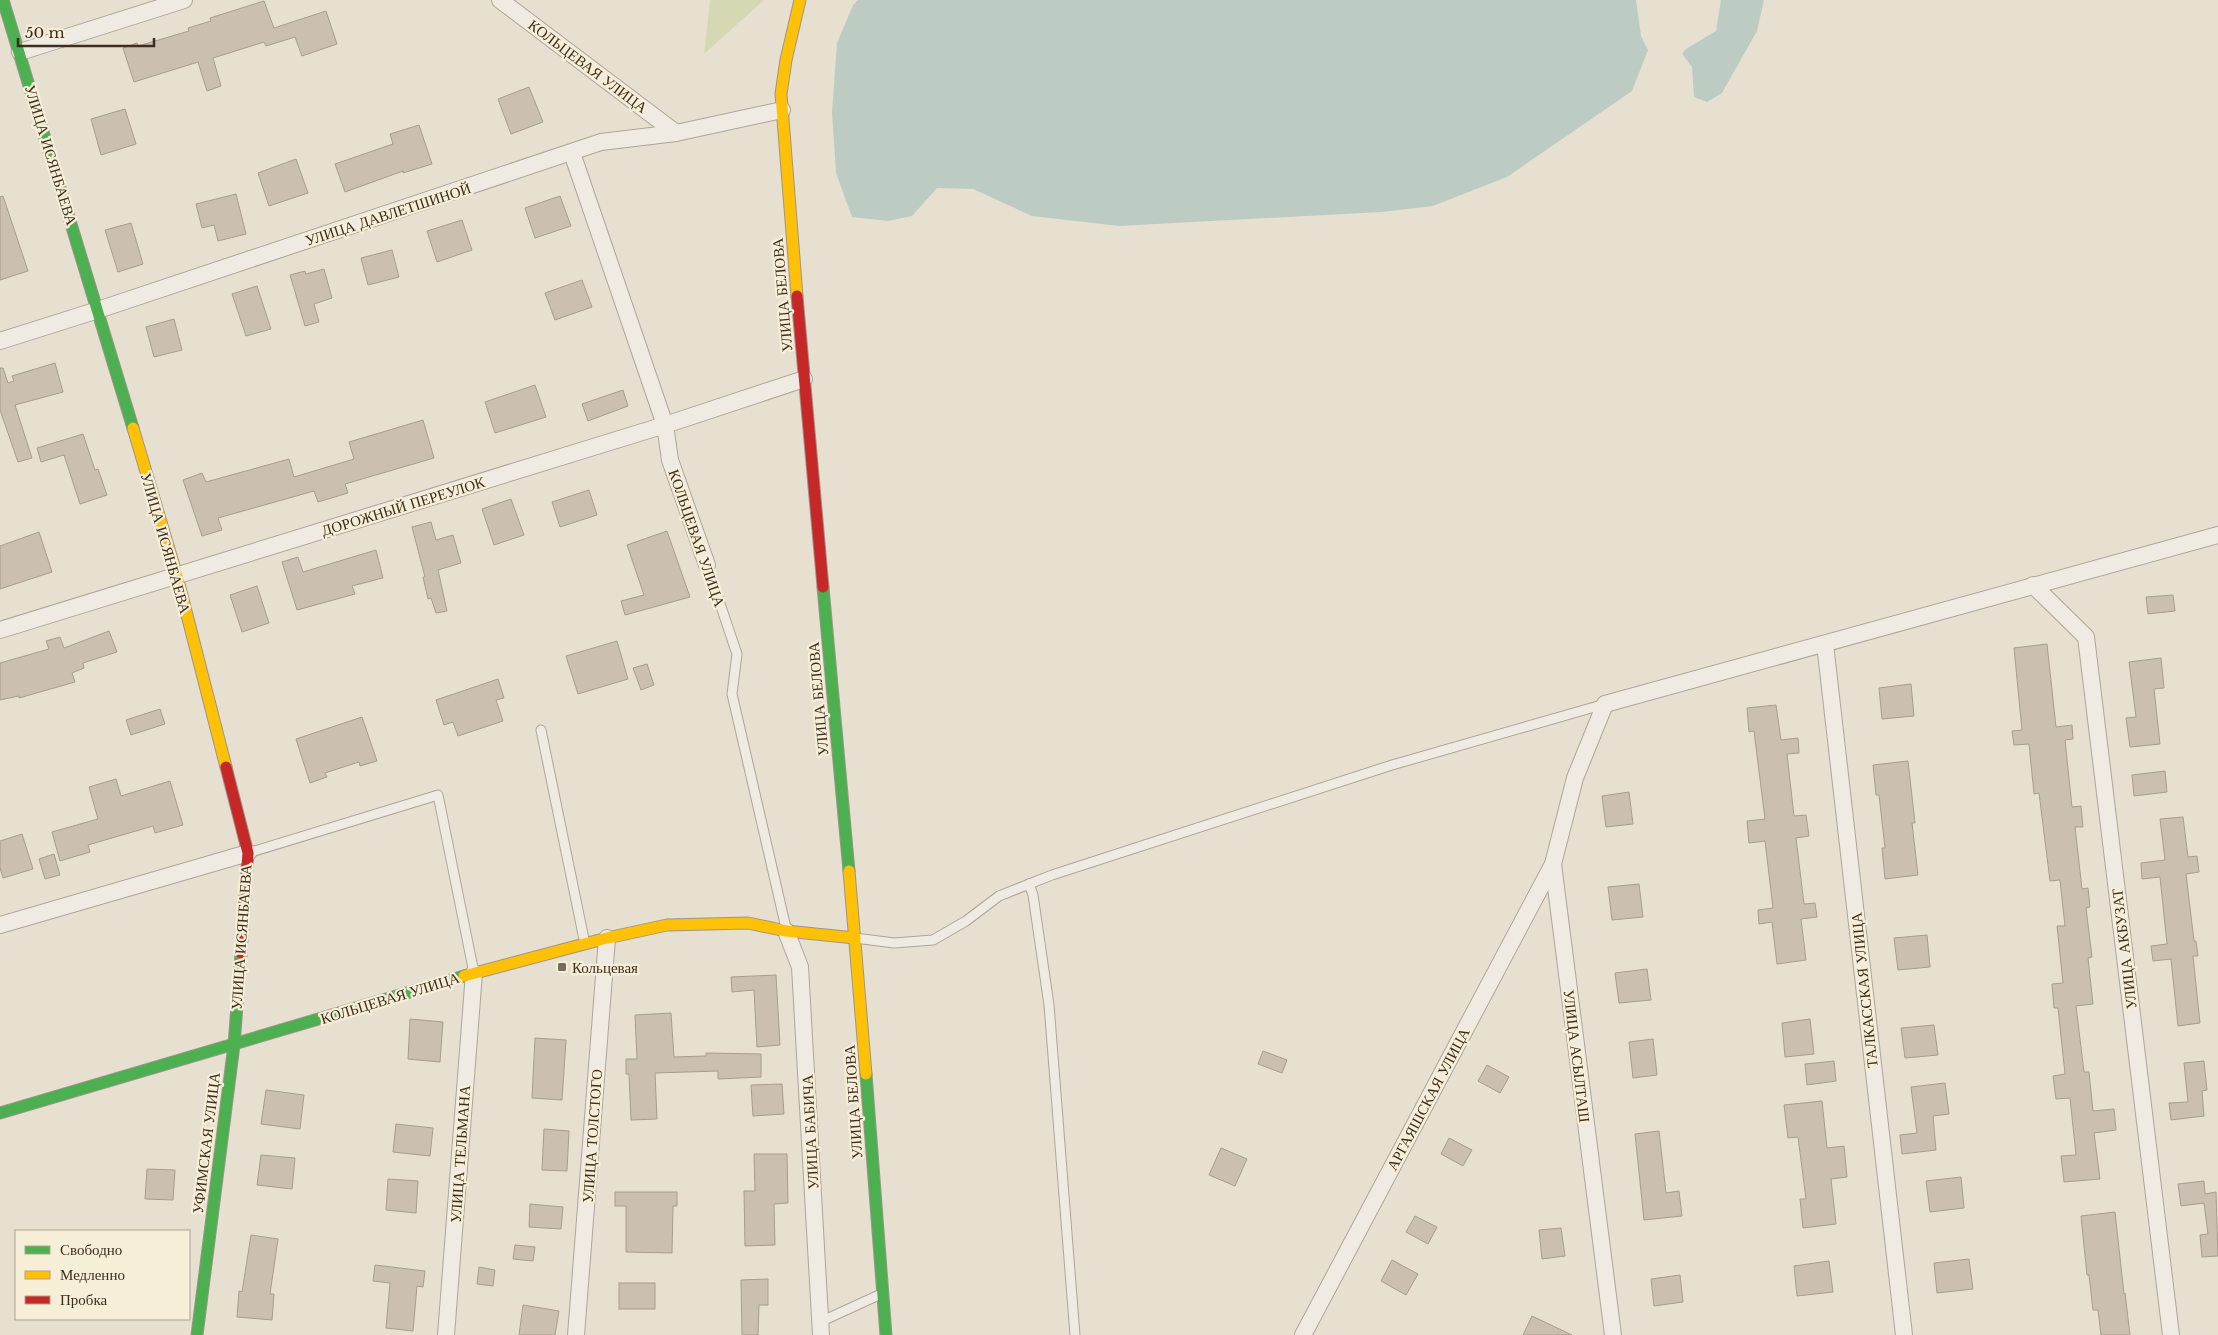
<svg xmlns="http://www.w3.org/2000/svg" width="2218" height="1335" font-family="'Libre Baskerville',serif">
<rect width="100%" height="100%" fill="#e7e0d1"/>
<polygon fill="#d6d7b3" points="710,0 764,0 704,54"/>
<g fill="#bcccc2">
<polygon points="858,0 1636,0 1641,36 1648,50 1632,91 1507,177 1433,206 1382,212 1119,226 1032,216 973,189 937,188 912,216 888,221 852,217 836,173 832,112 837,43 853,5"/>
<polygon points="1721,0 1764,0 1757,31 1722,93 1707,102 1694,97 1692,67 1682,54 1686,49 1716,31"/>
</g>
<g fill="#cbbfb2" stroke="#a89c90">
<polygon points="264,1 274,28 326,11 337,44 302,56 295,37 266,46 264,42 213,58 221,86 207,91 198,62 134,82 123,48 137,43 138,46 189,31 188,28 211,21 210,18"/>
<polygon points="529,87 543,122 511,134 498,99"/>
<polygon points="125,109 136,144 101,155 91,119"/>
<polygon points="419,125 432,164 403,173 403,171 345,192 335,164 393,144 390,134"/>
<polygon points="296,159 308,193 269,206 258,173"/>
<polygon points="236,194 246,234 218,241 214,225 202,228 196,204"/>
<polygon points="3,196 28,271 0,280 0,197"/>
<polygon points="560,196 571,226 535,238 525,208"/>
<polygon points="462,220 472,250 437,262 427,231"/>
<polygon points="131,223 143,264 118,272 105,230"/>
<polygon points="392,250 399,277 368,285 361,258"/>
<polygon points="324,269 332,298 314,304 319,322 305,326 290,275 305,271 306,274"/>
<polygon points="582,280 592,307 555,320 545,293"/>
<polygon points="257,286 271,329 246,336 232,294"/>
<polygon points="174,319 182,350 154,357 146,327"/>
<polygon points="55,363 63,392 15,405 32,458 18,462 0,410 0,368 3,368 8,383 14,381 12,376"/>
<polygon points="535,385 546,417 495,433 485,402"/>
<polygon points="623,390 628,406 588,421 582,404"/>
<polygon points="423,420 434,458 345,484 348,493 318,502 314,491 218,518 222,530 202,536 183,480 202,473 206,482 289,459 294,477 354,459 349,442"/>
<polygon points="83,434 95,470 98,469 107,495 80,504 64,455 41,462 37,448"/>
<polygon points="589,490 597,515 560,527 552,502"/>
<polygon points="511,499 524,535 494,545 482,509"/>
<polygon points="431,522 436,540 453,535 461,563 438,570 447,611 436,613 431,598 428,599 423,577 425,577 412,527"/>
<polygon points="667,531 690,597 625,615 621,601 644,595 627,545"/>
<polygon points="39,532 52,572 0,589 0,546"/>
<polygon points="376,550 383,578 352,586 355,594 297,610 282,562 298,557 303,572"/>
<polygon points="257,586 269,623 242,632 230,595"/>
<polygon points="2173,595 2175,611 2148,614 2146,597"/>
<polygon points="109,631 117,652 83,663 84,668 72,673 75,682 19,698 19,696 0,700 0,663 49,649 46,641 60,637 64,648"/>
<polygon points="617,641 628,679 578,694 566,656"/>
<polygon points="2047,644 2056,727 2072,725 2073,739 2065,740 2072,807 2081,806 2083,827 2075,827 2082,889 2088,888 2090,907 2086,908 2092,957 2088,958 2093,1004 2076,1006 2084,1072 2089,1072 2093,1111 2114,1109 2116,1130 2094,1133 2100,1179 2064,1182 2061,1156 2076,1155 2070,1098 2056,1099 2053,1076 2065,1074 2058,1008 2054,1008 2052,984 2063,983 2057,926 2065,926 2060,880 2050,881 2039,793 2034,794 2029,744 2014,745 2012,731 2022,730 2014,648"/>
<polygon points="2161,658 2164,688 2154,689 2160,744 2130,747 2126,718 2136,717 2129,662"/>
<polygon points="647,664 654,685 641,690 633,668"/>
<polygon points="498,679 504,698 496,700 503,721 458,736 453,722 444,725 436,700"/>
<polygon points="1911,684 1914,716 1882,719 1879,688"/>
<polygon points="1776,705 1781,740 1798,738 1799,753 1787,754 1794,816 1806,815 1809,836 1796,838 1804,904 1815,903 1817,917 1801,919 1806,960 1777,964 1772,922 1759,924 1758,910 1773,908 1765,841 1749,843 1747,821 1765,819 1754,731 1749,732 1747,708"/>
<polygon points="160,709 165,724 131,735 126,720"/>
<polygon points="362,717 377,761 360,766 359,762 325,773 327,777 310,783 296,739"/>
<polygon points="1908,761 1915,823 1912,823 1918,875 1885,879 1882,848 1885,848 1879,795 1876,795 1873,765"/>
<polygon points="2165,771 2167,792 2134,796 2132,775"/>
<polygon points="116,779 121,796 170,781 183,825 155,833 153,826 88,845 90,852 60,861 52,832 98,819 89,787"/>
<polygon points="1629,792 1633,824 1606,827 1602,796"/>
<polygon points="2183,817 2188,857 2197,856 2199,872 2186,874 2194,941 2196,941 2198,956 2193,956 2200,1023 2178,1026 2171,959 2153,961 2151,946 2167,944 2160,877 2142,879 2141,863 2165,860 2160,819"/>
<polygon points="22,834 33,869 3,878 0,868 0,841"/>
<polygon points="54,854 60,875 45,879 39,859"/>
<polygon points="1639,884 1643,917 1612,920 1608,887"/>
<polygon points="1927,935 1930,967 1898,970 1894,938"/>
<polygon points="1647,969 1651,1000 1619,1003 1615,973"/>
<polygon points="776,975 780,1045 757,1047 754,990 732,992 731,977"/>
<polygon points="671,1013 674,1057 706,1056 706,1053 761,1054 761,1077 718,1079 718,1071 655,1073 657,1119 631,1120 629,1074 626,1074 626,1059 637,1059 635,1015"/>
<polygon points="410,1019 443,1022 440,1062 408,1059"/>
<polygon points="1810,1019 1814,1054 1785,1057 1782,1023"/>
<polygon points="1934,1025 1938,1055 1905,1058 1901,1028"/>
<polygon points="535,1038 566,1040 562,1100 532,1098"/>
<polygon points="1653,1039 1657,1075 1633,1078 1629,1042"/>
<polygon points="1263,1051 1287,1060 1282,1073 1258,1064"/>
<polygon points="1834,1061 1836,1081 1807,1085 1805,1064"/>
<polygon points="2204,1061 2207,1090 2202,1091 2204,1116 2171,1120 2169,1103 2188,1102 2184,1063"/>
<polygon points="1487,1065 1509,1077 1500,1093 1478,1081"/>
<polygon points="1945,1083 1949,1114 1933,1116 1936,1150 1902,1154 1900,1135 1917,1133 1911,1087"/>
<polygon points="782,1084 784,1114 753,1116 751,1085"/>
<polygon points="266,1090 304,1095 300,1129 261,1124"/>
<polygon points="1822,1101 1827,1148 1844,1146 1847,1177 1831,1179 1836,1224 1803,1228 1800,1199 1806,1199 1798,1137 1788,1138 1784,1105"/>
<polygon points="396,1124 433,1128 430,1156 393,1152"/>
<polygon points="544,1129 569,1131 567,1171 542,1170"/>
<polygon points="1659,1131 1666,1193 1679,1191 1682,1216 1644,1220 1635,1134"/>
<polygon points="1449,1138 1472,1150 1463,1166 1441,1154"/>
<polygon points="1221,1148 1247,1159 1235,1186 1209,1175"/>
<polygon points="754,1154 787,1154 788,1203 774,1204 775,1245 745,1246 744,1191 755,1191"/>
<polygon points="261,1155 295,1158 292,1189 257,1185"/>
<polygon points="147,1169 175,1170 173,1200 145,1199"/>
<polygon points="1961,1177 1964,1208 1930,1212 1926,1181"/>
<polygon points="388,1179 418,1181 416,1213 386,1210"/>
<polygon points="2204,1181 2205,1194 2216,1192 2218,1256 2202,1257 2200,1235 2208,1234 2204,1203 2181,1206 2178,1184"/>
<polygon points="615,1192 677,1192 677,1206 673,1206 672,1253 626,1252 626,1206 615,1206"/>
<polygon points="530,1204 563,1207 561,1229 529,1227"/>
<polygon points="2115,1212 2124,1294 2125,1293 2130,1335 2101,1335 2098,1310 2093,1310 2089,1275 2087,1275 2081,1216"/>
<polygon points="1415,1216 1437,1227 1428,1244 1406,1232"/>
<polygon points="1561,1228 1565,1256 1542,1259 1539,1230"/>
<polygon points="251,1235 278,1239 270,1294 274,1294 272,1320 237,1317 239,1291 242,1292"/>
<polygon points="515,1245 535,1247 533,1261 513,1259"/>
<polygon points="1969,1259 1973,1289 1937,1293 1934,1263"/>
<polygon points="1392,1260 1418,1274 1406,1295 1381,1281"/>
<polygon points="1829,1261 1833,1292 1797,1296 1794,1266"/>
<polygon points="375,1265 425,1271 423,1287 417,1286 413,1331 386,1328 390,1283 373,1281"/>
<polygon points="479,1267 495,1270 493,1286 477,1284"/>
<polygon points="1680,1275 1683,1302 1654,1306 1651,1279"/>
<polygon points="768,1279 768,1305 759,1305 758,1335 742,1335 741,1280"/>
<rect x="619" y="1283" width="36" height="26"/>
<polygon points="523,1305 559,1311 555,1335 519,1335"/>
<polygon points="1532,1316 1572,1335 1523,1335"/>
</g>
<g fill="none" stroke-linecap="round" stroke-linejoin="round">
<g stroke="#ada599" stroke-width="11">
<g id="lane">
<polyline points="707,565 737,654 732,694 786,928"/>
<polyline points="541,730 585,944"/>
<polyline points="248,853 438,795 474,973"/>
<polyline points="1029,884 1033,895 1049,1005 1075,1335"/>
<polyline points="855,938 894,943 933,940 966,921 999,896 1052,875 1392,765 1605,704"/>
<polyline points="820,1322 881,1294"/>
</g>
</g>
<g stroke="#ada599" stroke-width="18">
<g id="street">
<polyline points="500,0 676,133"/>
<polyline points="20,52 184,0"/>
<polyline points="572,153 665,425 670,460 707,565"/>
<polyline points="0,341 98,310 601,142 676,133 782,110"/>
<polyline points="2033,585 2086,637 2171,1335"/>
<polyline points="0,630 665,425 804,379"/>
<polyline points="1825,644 1904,1335"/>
<polyline points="0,925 248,853"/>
<polyline points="786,931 800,967 821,1335"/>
<polyline points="446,1335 474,973"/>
<polyline points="576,1335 607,938"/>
<polyline points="1303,1335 1553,864"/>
<polyline points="1613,1335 1553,864 1575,778 1605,704 2218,535"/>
</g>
</g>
<g stroke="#9c958a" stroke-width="13">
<g id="fast">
<polyline points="3,0 133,428"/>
<polyline points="823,587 849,871"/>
<polyline points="866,1074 886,1335"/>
<polyline points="0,1113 464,976"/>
<polyline points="197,1335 234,1045 241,953"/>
</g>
</g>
<g stroke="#9c958a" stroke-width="13">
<g id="slow">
<polyline points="797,296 781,94 786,60 800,0"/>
<polyline points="133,428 177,576 226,767"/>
<polyline points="849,871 866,1074"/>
<polyline points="464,976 607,938 667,925 748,923 786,931 855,938"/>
</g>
</g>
<g stroke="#9c958a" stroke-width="13">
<g id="jam">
<polyline points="797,296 823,587"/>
<polyline points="226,767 248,853 241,953"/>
</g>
</g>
<use href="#lane" stroke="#efebe3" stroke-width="9"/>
<use href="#street" stroke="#efebe3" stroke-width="16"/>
<use href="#fast" stroke="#4caf50" stroke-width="11"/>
<use href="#slow" stroke="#ffc107" stroke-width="11"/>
<use href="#jam" stroke="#c62828" stroke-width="11"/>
</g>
<rect fill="#786c5e" stroke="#f7eed8" stroke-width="2" x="557" y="962" width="10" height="10" rx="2.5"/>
<g text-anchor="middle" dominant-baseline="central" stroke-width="4.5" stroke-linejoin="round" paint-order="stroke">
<g font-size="15" fill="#3d2e20" stroke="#f7eed8">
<text transform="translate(588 66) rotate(37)">КОЛЬЦЕВАЯ УЛИЦА</text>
<text transform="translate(51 155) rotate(73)">УЛИЦА ИСЯНБАЕВА</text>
<text transform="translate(388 214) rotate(-18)">УЛИЦА ДАВЛЕТШИНОЙ</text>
<text transform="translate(782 295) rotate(-95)">УЛИЦА БЕЛОВА</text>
<text transform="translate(403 506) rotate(-17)">ДОРОЖНЫЙ ПЕРЕУЛОК</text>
<text transform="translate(697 538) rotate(71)">КОЛЬЦЕВАЯ УЛИЦА</text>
<text transform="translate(166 543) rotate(74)">УЛИЦА ИСЯНБАЕВА</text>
<text transform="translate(818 699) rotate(-95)">УЛИЦА БЕЛОВА</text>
<text transform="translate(241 937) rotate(-86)">УЛИЦА ИСЯНБАЕВА</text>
<text transform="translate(2124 949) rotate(-97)">УЛИЦА АКБУЗАТ</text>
<text transform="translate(1864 990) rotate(-96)">ТАЛКАССКАЯ УЛИЦА</text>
<text transform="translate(390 998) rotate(-17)">КОЛЬЦЕВАЯ УЛИЦА</text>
<text transform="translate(1577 1056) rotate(83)">УЛИЦА АСЫЛТАШ</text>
<text transform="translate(1428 1099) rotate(-62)">АРГАЯШСКАЯ УЛИЦА</text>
<text transform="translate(853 1102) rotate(-94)">УЛИЦА БЕЛОВА</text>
<text transform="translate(810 1132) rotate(-93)">УЛИЦА БАБИЧА</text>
<text transform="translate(592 1136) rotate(-86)">УЛИЦА ТОЛСТОГО</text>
<text transform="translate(206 1143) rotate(-83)">УФИМСКАЯ УЛИЦА</text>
<text transform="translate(460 1154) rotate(-86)">УЛИЦА ТЕЛЬМАНА</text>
</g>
<g font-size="15" fill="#3d2e20" stroke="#f7eed8" text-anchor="start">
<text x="572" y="967">Кольцевая</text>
</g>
</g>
<rect x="15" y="1230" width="175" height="90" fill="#f7eed8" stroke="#ada18e"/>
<rect x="25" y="1246" width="25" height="8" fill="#4caf50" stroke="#ada18e"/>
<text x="60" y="1255" font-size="15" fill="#3d2e20">Свободно</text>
<rect x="25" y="1271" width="25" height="8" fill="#ffc107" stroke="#ada18e"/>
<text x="60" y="1280" font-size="15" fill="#3d2e20">Медленно</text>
<rect x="25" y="1296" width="25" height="8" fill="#c62828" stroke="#ada18e"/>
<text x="60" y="1305" font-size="15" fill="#3d2e20">Пробка</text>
<path d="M18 38v8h136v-8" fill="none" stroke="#3d2e20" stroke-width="2.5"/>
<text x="25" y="38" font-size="15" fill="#3d2e20" stroke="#f7eed8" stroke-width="4" paint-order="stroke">50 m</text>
</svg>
